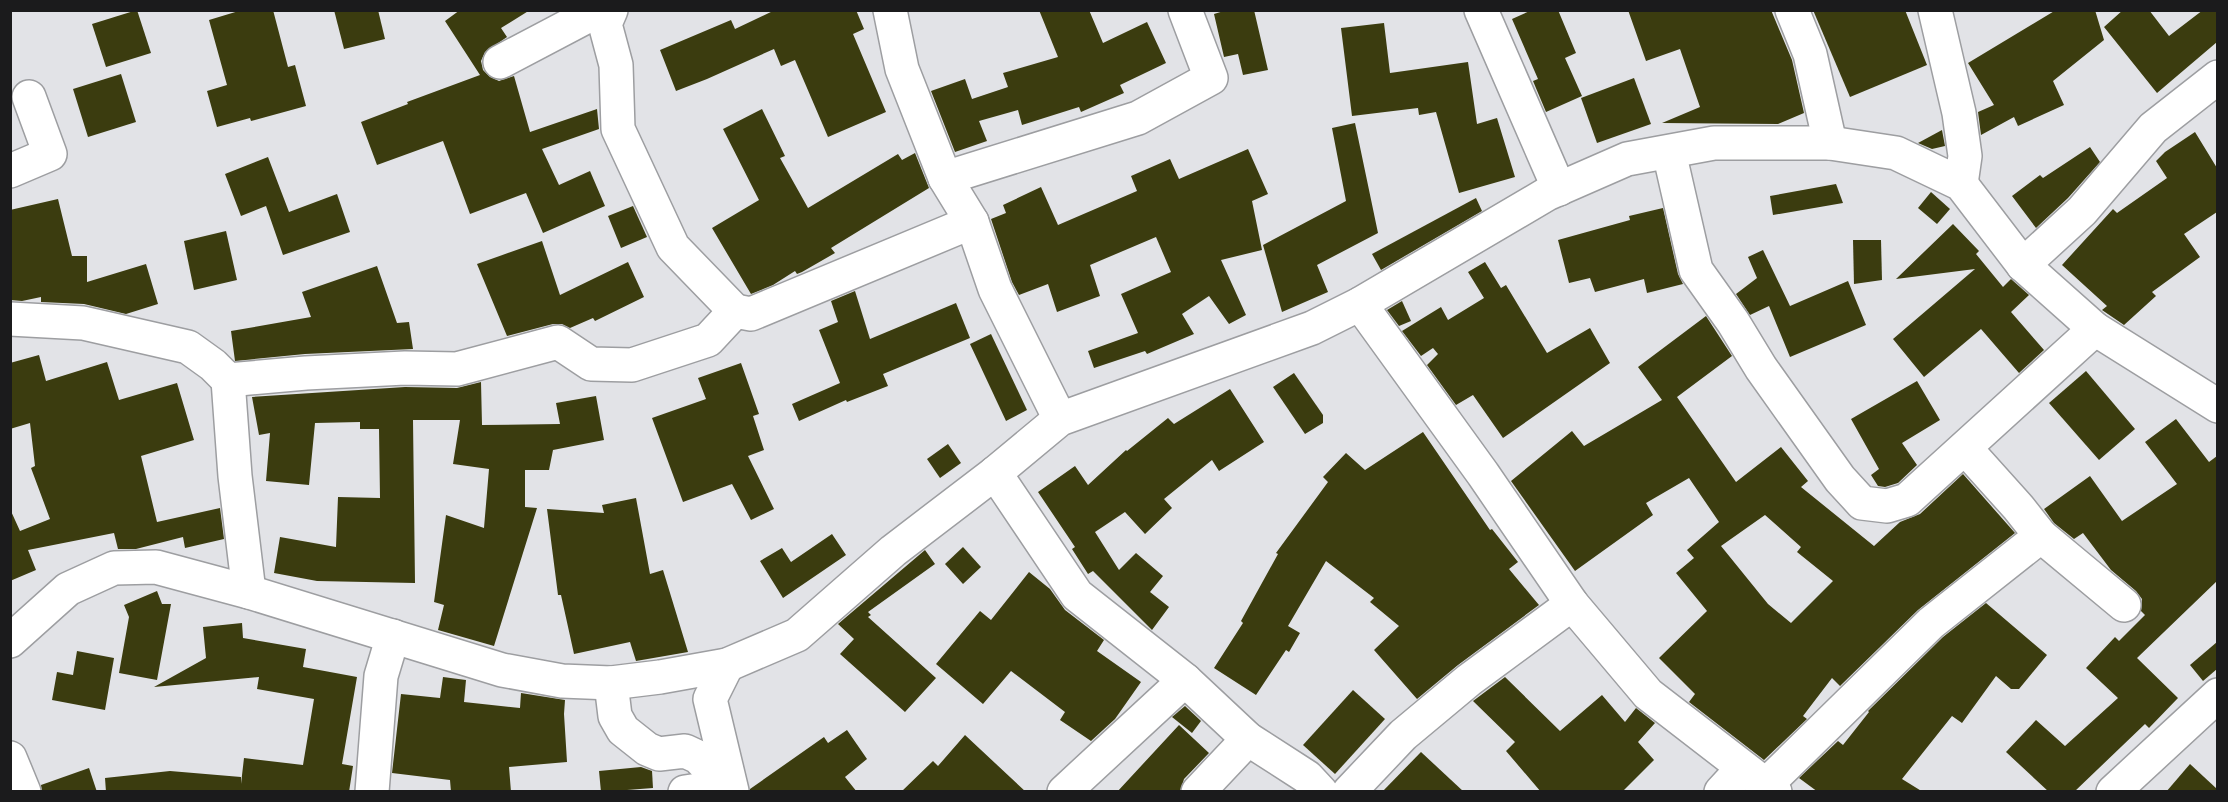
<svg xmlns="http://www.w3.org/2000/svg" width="2228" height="802" font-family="Poppins,sans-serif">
<rect width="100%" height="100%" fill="#e2e3e7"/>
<g fill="#3b3c0f" fill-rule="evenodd">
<polygon points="137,10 151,53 106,67 92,24"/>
<polygon points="242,10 273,10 288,67 295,65 306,106 251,121 250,118 217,127 207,91 227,85 209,20"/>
<polygon points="334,10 378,10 385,39 344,49"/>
<polygon points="460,10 530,10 501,28 507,37 485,52 481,61 483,70 490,77 499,81 514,76 530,132 597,109 599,129 542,149 559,185 590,171 605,206 543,233 526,193 470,214 443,141 377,165 361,122 408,104 407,102 480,75 445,21"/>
<polygon points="775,10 856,10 864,29 853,34 886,112 828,137 795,60 781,66 774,49 707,79 676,91 660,50 731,20 735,29"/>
<polygon points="1039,10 1089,10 1103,43 1147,22 1166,63 1120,85 1124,93 1081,112 1079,107 1022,125 1018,110 979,121 987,141 955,152 931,91 965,79 972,99 1008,87 1003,73 1058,57"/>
<polygon points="1227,10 1254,10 1268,70 1243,75 1238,54 1224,57 1214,14"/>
<polygon points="1532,10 1558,10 1576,53 1565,58 1582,96 1546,112 1533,81 1538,79 1512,19"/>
<polygon points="1628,10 1771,10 1792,60 1804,113 1778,124 1662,123 1700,107 1680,49 1646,61"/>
<polygon points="1813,10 1905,10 1927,65 1850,97"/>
<polygon points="2056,10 2095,10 2104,40 2053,81 2064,105 2018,126 2014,117 1981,135 1978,112 1994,105 1968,63"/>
<polygon points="2123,10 2149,10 2169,36 2203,10 2217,10 2217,42 2157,93 2104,27"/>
<polygon points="1384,23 1390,73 1468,62 1477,124 1497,118 1515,177 1459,193 1436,112 1419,115 1418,108 1352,116 1341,28"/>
<polygon points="121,74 136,122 88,137 73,89"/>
<polygon points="1634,78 1651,124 1597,143 1581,98"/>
<polygon points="762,109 785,156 780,158 808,208 898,154 902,160 915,153 929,188 831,248 835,253 802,272 797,274 795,271 773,285 751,294 712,228 759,200 723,129"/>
<polygon points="1355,123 1378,233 1317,265 1328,292 1282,312 1263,245 1346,201 1332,128"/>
<polygon points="1942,130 1945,146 1932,149 1918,143"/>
<polygon points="2195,132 2217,168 2217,212 2184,234 2200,257 2152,292 2156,296 2124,325 2102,310 2107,306 2062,265 2113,209 2117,213 2167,178 2156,161 2165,152"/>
<polygon points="2090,147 2100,162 2068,198 2036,228 2012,196 2040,175 2043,178"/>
<polygon points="1248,149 1268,194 1252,201 1262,250 1221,260 1246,315 1229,324 1209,296 1182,314 1194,334 1147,354 1145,351 1094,368 1088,351 1138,333 1121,294 1171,272 1156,237 1090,265 1100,296 1057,312 1048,284 1019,295 1012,282 991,219 1006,213 1003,205 1041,187 1058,225 1137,191 1131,176 1170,159 1179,179"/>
<polygon points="268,157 289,212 337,194 350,232 283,255 266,206 241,216 225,174"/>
<polygon points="1836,184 1843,203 1773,215 1770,196"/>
<polygon points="1931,192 1950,209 1937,224 1918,208"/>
<polygon points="1476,198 1482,211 1381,270 1372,254"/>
<polygon points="58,199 72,256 87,256 87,282 146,264 158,304 126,314 84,304 41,302 41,297 22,301 10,300 10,210"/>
<polygon points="633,206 647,237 621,248 608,216"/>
<polygon points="1663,208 1678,274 1683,284 1647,293 1644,279 1595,292 1590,278 1569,283 1558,240 1630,220 1629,216"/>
<polygon points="1953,224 1979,251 1976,254 2003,287 2011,279 2029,295 2011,312 2044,350 2019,373 1981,329 1924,377 1893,339 1975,269 1896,279"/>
<polygon points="226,231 237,280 194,290 184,241"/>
<polygon points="1853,240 1881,240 1882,280 1854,284"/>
<polygon points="542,241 560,295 628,262 644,297 595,321 593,318 570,328 562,324 553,324 507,336 477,264"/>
<polygon points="1763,250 1790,306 1848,281 1866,325 1790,357 1769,306 1750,315 1736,294 1757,278 1748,257"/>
<polygon points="1485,262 1501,288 1506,285 1547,353 1590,328 1610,363 1503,438 1473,395 1456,405 1427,365 1438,354 1433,348 1421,356 1402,331 1441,307 1448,320 1484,298 1468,272"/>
<polygon points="377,266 397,323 409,322 413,349 305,354 235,361 231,331 311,317 302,292"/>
<polygon points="855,291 870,339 956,303 970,338 883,374 888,386 847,402 846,400 799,421 792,404 840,383 819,330 838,322 831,301"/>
<polygon points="1402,301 1411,321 1399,326 1387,310"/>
<path d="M1706,316L1732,356L1677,397L1736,482L1781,447L1808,481L1801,487L1874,546L1900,522L1920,514L1963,474L2015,533L1918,610L1840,686L1832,678L1803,716L1807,719L1764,760L1689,702L1695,694L1659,658L1707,611L1676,573L1694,558L1687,550L1719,522L1689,478L1646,503L1653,515L1575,571L1511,481L1572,431L1584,446L1662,400L1638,367ZM1765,515L1801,547L1797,552L1833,581L1791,623L1768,604L1721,546Z"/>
<polygon points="991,334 1027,410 1006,421 970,344"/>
<polygon points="39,355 46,381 107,362 119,400 177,383 194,440 141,456 157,522 220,508 224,539 185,548 183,537 136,549 118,549 114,533 28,550 36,570 10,581 10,509 20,531 50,519 31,468 35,466 30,423 10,429 10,363"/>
<polygon points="741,363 759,414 753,416 764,450 748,456 774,509 751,520 732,484 683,502 652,418 706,399 698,378"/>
<polygon points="2086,371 2135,429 2099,460 2049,403"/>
<polygon points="1294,373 1323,415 1323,423 1305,434 1273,387"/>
<polygon points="1917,381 1940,420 1902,443 1917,465 1898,483 1885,487 1878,486 1871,475 1879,469 1851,419"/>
<polygon points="481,382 482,425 560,424 556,403 596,396 604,440 553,450 549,470 525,470 525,507 537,508 494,646 438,630 444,605 434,602 446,515 484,528 489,469 453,464 460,420 413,420 415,583 317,581 274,573 280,537 336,547 338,497 380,498 379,429 360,429 360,422 315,423 309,485 266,481 270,433 259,435 252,397 405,387 457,388"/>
<polygon points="1230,389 1264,442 1219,471 1212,460 1164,499 1172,508 1145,534 1125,512 1095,532 1119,570 1136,553 1163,576 1150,592 1169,607 1152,630 1093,571 1088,574 1072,549 1075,547 1038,492 1075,466 1088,485 1126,450 1127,451 1168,418 1174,424"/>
<polygon points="2176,419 2209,462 2217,456 2217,581 2137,658 2178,698 2149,728 2145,724 2074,792 2049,792 2006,752 2036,720 2065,746 2118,698 2086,668 2115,637 2119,641 2145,615 2141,611 2142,599 2136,591 2111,570 2083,533 2074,539 2054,523 2044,509 2090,476 2122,521 2177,484 2145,442"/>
<polygon points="1423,432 1490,530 1492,529 1518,562 1509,569 1539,605 1458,665 1417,699 1374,650 1399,626 1370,602 1374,598 1326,561 1288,626 1300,633 1289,652 1286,650 1256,695 1214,668 1243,623 1241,621 1278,554 1276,553 1328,482 1323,477 1346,453 1365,470"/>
<polygon points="948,444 961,463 940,478 927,459"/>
<polygon points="636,498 650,574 663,570 688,652 636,661 630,642 574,654 561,595 558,595 547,509 604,513 602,505"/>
<polygon points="832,534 846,555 783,598 760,561 782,548 791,562"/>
<polygon points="963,547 981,567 963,584 945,564"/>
<polygon points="925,550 935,564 868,612 871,615 868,617 936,678 905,712 840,654 854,639 838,624"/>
<polygon points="1029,572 1050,589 1065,610 1104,640 1097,651 1141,682 1115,719 1091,741 1060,720 1065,712 1011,671 983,704 936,664 980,611 991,620"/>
<polygon points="157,591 162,604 171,604 157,680 119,673 129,617 124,605"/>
<polygon points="1986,603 2047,655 2019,689 2011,689 1996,676 1962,723 1952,716 1902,779 1923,792 1818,792 1799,778 1838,741 1843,745 1869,712 1868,711 1943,637"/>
<polygon points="242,623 243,638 306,649 303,667 357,677 342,764 353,766 349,792 106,792 105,778 170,771 241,777 241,784 244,758 303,765 314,699 257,689 259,677 154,687 206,658 203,627"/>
<polygon points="2217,642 2217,669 2203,681 2190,665"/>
<polygon points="77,651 114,658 105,710 52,700 57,672 73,675"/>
<polygon points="443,677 466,680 464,702 520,708 521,693 565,700 564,714 567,762 509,767 511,792 451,792 450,780 392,773 401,694 440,698"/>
<polygon points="1505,677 1560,731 1602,695 1625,722 1636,708 1655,723 1638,742 1654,760 1622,792 1541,792 1506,751 1515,742 1473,701"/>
<polygon points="1353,690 1385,719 1335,774 1303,745"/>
<polygon points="1185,706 1201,721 1192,733 1172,717"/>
<polygon points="1179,725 1209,753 1184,779 1180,792 1117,792"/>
<polygon points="847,730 867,759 845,777 857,792 750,792 750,789 824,737 828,743"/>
<polygon points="965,735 1026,792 901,792 933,761 938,766"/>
<polygon points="1421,752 1464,792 1382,792"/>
<polygon points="2190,764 2217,789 2217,792 2166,792"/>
<polygon points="641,767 652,771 653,788 601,792 599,771"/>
<polygon points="89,768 97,792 42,792 41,785"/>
</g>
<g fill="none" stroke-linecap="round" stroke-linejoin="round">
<g stroke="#9d9ea1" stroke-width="36">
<g id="minor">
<polyline points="611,10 605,24 616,65 618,129 673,247 735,311"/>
<polyline points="890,10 902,69 945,178 972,222 995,289 1060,419"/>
<polyline points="1481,10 1559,189"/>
<polyline points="1792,10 1810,54 1830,143"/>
<polyline points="1935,10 1959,113 1965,156 1961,184"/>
<polyline points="500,62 599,10"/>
<polyline points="1669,152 1696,270 1733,322 1761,368 1840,479 1862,503 1887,506 1907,500 2095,329"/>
<polyline points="10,171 50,154 29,97"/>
<polyline points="945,178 1138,118 1211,78 1185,10"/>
<polyline points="2023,265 2082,211 2153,128 2218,77"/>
<polyline points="1360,304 1483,474 1572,604 1648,694 1775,792"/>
<polyline points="10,319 83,323 188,347 213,365 228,380 306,373 405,368 457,369 558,342 591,364 632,365 708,340 735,311 751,314 972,222"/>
<polyline points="228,380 235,476 249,592"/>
<polyline points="1965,448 2018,507 2041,536 2124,605"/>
<polyline points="995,473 1077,595 1185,680 1248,739 1307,777 1321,792"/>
<polyline points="10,641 68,589 114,568 156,567 249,592 502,670 562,681 611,683 660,677 727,665 797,635 893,551 995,473 1060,419 1312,328 1360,304 1547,194 1627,159 1714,143 1830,143 1896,153 1961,184 2023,265 2095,329 2218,406"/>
<polyline points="727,665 710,699 732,791"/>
<polyline points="611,683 615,716 623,730 647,749 659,754 685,751 698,757 731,792"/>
<polyline points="10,758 24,792"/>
<polyline points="1765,786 1931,623 2041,536"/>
<polyline points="372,792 381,676 393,636"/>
<polyline points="685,792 725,786"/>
<polyline points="1064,792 1185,680"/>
<polyline points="1198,792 1248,739"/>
<polyline points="1349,792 1403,735 1469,680 1572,604"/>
<polyline points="1721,792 1743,768"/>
<polyline points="2113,792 2218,695"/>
</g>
</g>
<use href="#minor" stroke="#fff" stroke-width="33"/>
</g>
<rect width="2228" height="802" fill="none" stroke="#1b1b1c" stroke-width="24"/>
</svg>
